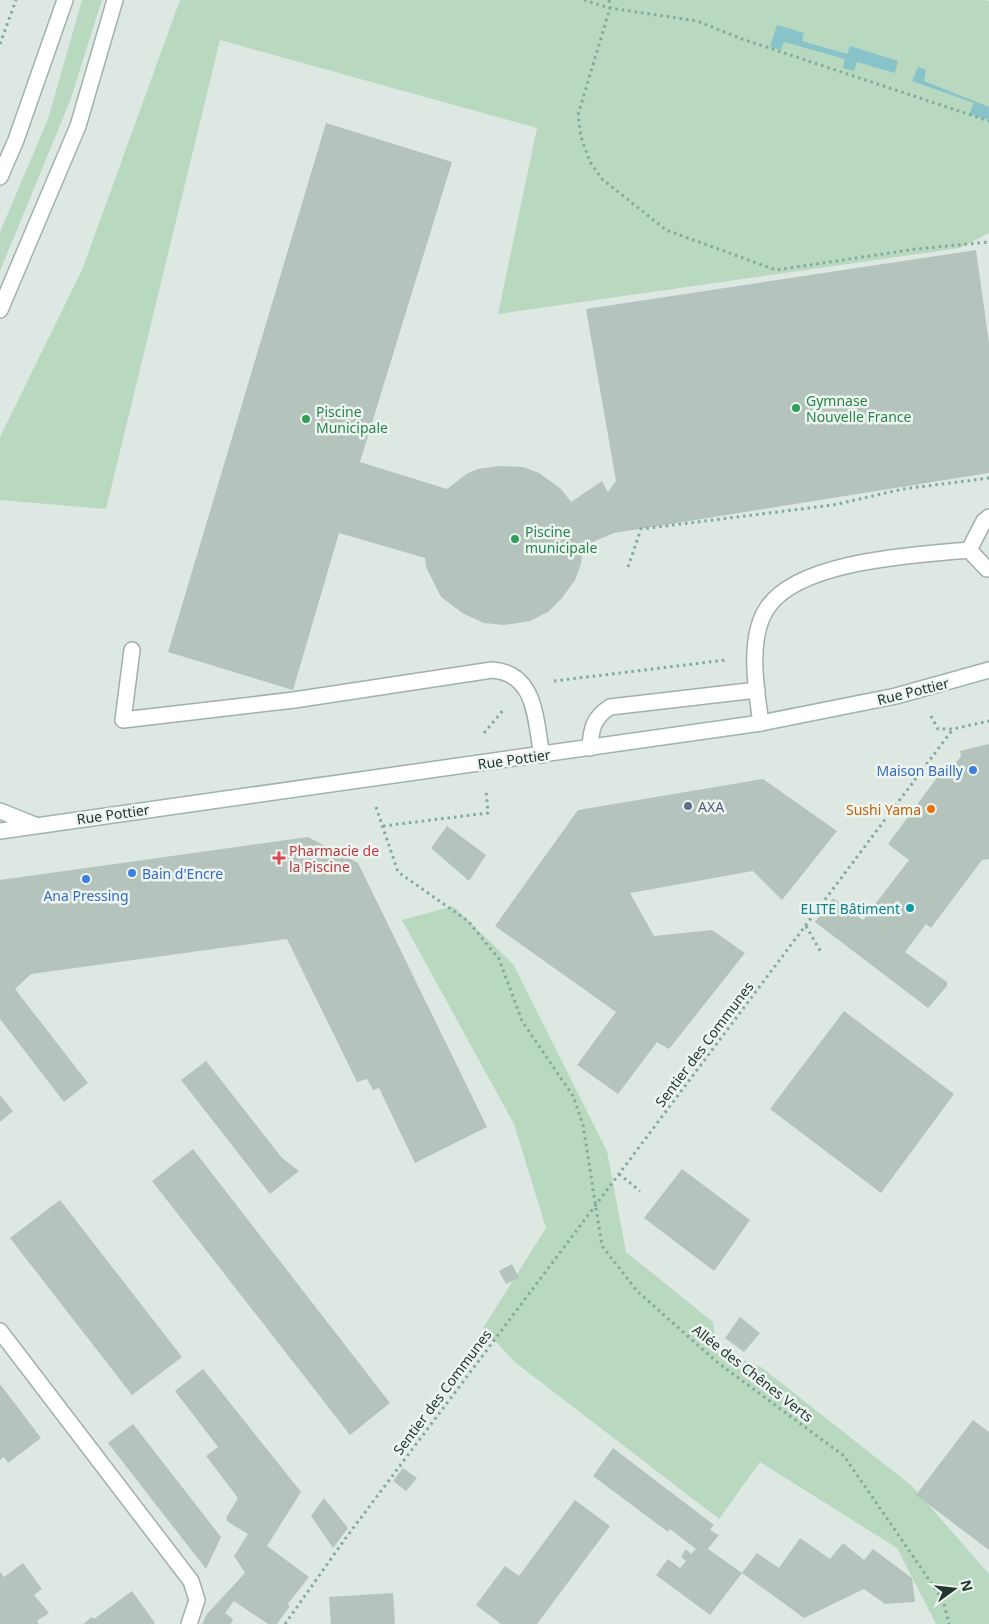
<svg xmlns="http://www.w3.org/2000/svg" width="989" height="1624" font-family="'Noto Sans',sans-serif">
<rect width="100%" height="100%" fill="#dee8e3"/>
<g fill="#b8d8bf">
<polygon points="82,0 102,0 70,101 0,271 0,232 48,119"/>
<polygon points="180,0 985,0 989,1 989,233 960,248 498,314 537,128 220,40 106,509 0,500 0,437 82,270"/>
<polygon points="453,906 513,964 607,1151 626,1252 713,1322 717,1350 761,1367 912,1486 989,1574 989,1624 936,1624 897,1548 760,1462 719,1519 516,1363 483,1328 546,1228 514,1124 402,920"/>
</g>
<g fill="#89c3ca">
<polygon points="777,25 804,33 802,41 847,54 850,46 898,61 895,73 857,62 854,71 843,68 845,59 784,42 781,50 770,47"/>
<polygon points="918,67 926,70 924,81 989,107 989,120 969,114 974,103 912,81"/>
</g>
<g fill="#b4c3bc">
<polygon points="326,123 452,162 360,462 447,489 468,473 478,469 500,466 523,467 539,473 561,489 571,502 602,481 608,492 616,481 586,309 976,250 989,343 989,473 614,533 583,546 581,564 575,580 562,598 548,612 530,621 504,625 484,623 464,614 441,597 426,567 425,558 339,533 293,690 168,652"/>
<polygon points="989,744 989,859 982,860 931,928 926,924 905,952 947,982 947,986 928,1008 815,922 833,898 863,920 909,860 888,844 944,768 950,771 961,756 960,751"/>
<polygon points="763,779 837,831 782,900 753,871 630,893 654,936 712,930 745,953 669,1049 657,1042 618,1094 577,1065 616,1012 495,926 578,810"/>
<polygon points="447,826 486,855 469,881 431,848"/>
<polygon points="308,837 358,863 487,1127 415,1163 379,1088 373,1090 367,1079 357,1082 287,939 31,974 15,989 88,1083 64,1102 0,1019 0,880"/>
<polygon points="844,1011 954,1094 881,1193 770,1109"/>
<polygon points="206,1061 282,1158 299,1171 270,1194 181,1080"/>
<polygon points="0,1095 13,1111 0,1122"/>
<polygon points="193,1149 390,1403 350,1435 152,1181"/>
<polygon points="682,1169 750,1220 714,1271 644,1218"/>
<polygon points="60,1200 182,1357 132,1395 10,1238"/>
<polygon points="512,1264 519,1278 506,1284 499,1271"/>
<polygon points="740,1317 760,1333 744,1352 725,1338"/>
<polygon points="203,1369 301,1492 267,1546 309,1577 287,1605 290,1606 277,1624 268,1624 234,1601 225,1613 233,1619 231,1624 202,1624 207,1614 245,1573 234,1556 248,1534 228,1522 226,1518 238,1498 206,1456 218,1447 175,1391"/>
<polygon points="0,1384 41,1438 8,1463 4,1457 0,1460"/>
<polygon points="973,1420 989,1432 989,1550 916,1495"/>
<polygon points="133,1424 221,1537 206,1569 108,1443"/>
<polygon points="613,1448 714,1525 710,1530 719,1535 708,1549 742,1573 757,1553 779,1568 800,1538 830,1559 843,1543 864,1560 873,1549 912,1578 915,1602 885,1604 864,1589 804,1618 742,1573 710,1615 656,1575 668,1559 680,1568 686,1561 681,1557 686,1549 691,1554 696,1549 670,1529 668,1532 593,1476"/>
<polygon points="403,1468 417,1478 406,1491 393,1481"/>
<polygon points="324,1498 348,1528 333,1548 311,1516"/>
<polygon points="575,1500 610,1526 537,1624 501,1624 476,1605 505,1566 519,1576"/>
<polygon points="23,1563 42,1589 34,1595 49,1613 37,1621 39,1624 0,1624 0,1572 4,1577"/>
<polygon points="132,1591 155,1623 153,1624 83,1624 92,1617 94,1619"/>
<polygon points="393,1593 395,1624 331,1624 329,1597"/>
</g>
<g fill="none" stroke-linecap="round" stroke-linejoin="round">
<g stroke="#a2afaa" stroke-width="18">
<g id="lane">
<polyline points="969,550 984,521 989,517"/>
<polyline points="969,550 987,569"/>
<path d="M132,650L123,720L294,700L492,670C537,673 535,721 542,755"/>
<path d="M761,723C756,690 747,636 768,607C800,560 917,555 969,550"/>
<path d="M590,748C591,729 593,718 610,707L757,690"/>
<polyline points="0,1331 191,1581 197,1600 189,1624"/>
</g>
</g>
<g stroke="#9eb3ab" stroke-width="18">
<g id="secondary">
<polyline points="0,177 16,140 65,0"/>
<polyline points="0,310 78,126 115,0"/>
<polyline points="0,811 35,825"/>
<polyline points="0,831 761,723 896,696 989,670"/>
</g>
</g>
<g stroke="#81aa9b" stroke-width="3" stroke-dasharray="2.5 4" stroke-linecap="butt">
<polyline points="584,0 610,8 697,21 742,39 989,121"/>
<polyline points="609,0 610,8 578,115 581,137 590,162 602,179 666,230 776,270 916,249 989,242"/>
<polyline points="0,44 16,0"/>
<polyline points="628,567 641,529 833,505 903,489 989,478"/>
<polyline points="554,681 726,660"/>
<polyline points="931,716 938,729 953,729 989,721"/>
<polyline points="484,733 504,709"/>
<polyline points="376,807 398,872 468,921 499,959 522,1021 573,1096 583,1125 602,1246 637,1291 717,1362 844,1456 943,1600 949,1624"/>
<polyline points="383,826 488,813 486,790"/>
<polyline points="806,926 822,954"/>
<polyline points="619,1174 640,1191"/>
<polyline points="285,1624 345,1539 953,729"/>
</g>
<use href="#lane" stroke="#fff" stroke-width="15"/>
<use href="#secondary" stroke="#fff" stroke-width="15"/>
</g>
<g fill="#2e9e5b" stroke="#eef5f1" stroke-width="2">
<circle cx="796" cy="408" r="5"/>
<circle cx="306" cy="419" r="5"/>
<circle cx="515" cy="539" r="5"/>
</g>
<g fill="#3f7fe0" stroke="#eef5f1" stroke-width="2">
<circle cx="973" cy="770" r="5"/>
<circle cx="132" cy="873" r="5"/>
<circle cx="86" cy="879" r="5"/>
</g>
<circle fill="#5c6f8a" stroke="#eef5f1" stroke-width="2" cx="688" cy="806" r="5"/>
<circle fill="#e8710a" stroke="#eef5f1" stroke-width="2" cx="931" cy="809" r="5"/>
<path fill="#e0444e" stroke="#eef5f1" stroke-width="2" d="M276.5 850.5h5v5h5v5h-5v5h-5v-5h-5v-5h5z"/>
<circle fill="#0f9aa8" stroke="#eef5f1" stroke-width="2" cx="910" cy="908" r="5"/>
<g text-anchor="middle" dominant-baseline="central" stroke-width="5" stroke-linejoin="round" paint-order="stroke">
<g font-size="14" fill="#27864d" stroke="#eef5f1" text-anchor="start">
<text x="806" y="400">Gymnase<tspan x="806" dy="16">Nouvelle France</tspan></text>
<text x="316" y="411">Piscine<tspan x="316" dy="16">Municipale</tspan></text>
<text x="525" y="531">Piscine<tspan x="525" dy="16">municipale</tspan></text>
</g>
<g font-size="14" fill="#213730" stroke="#eef5f1">
<text transform="translate(913 691) rotate(-14)">Rue Pottier</text>
<text transform="translate(514 759) rotate(-8)">Rue Pottier</text>
<text transform="translate(113 814) rotate(-8)">Rue Pottier</text>
<text transform="translate(704 1044) rotate(-53)">Sentier des Communes</text>
<text transform="translate(753 1373) rotate(38)">Allée des Chênes Verts</text>
<text transform="translate(442 1392) rotate(-53)">Sentier des Communes</text>
</g>
<g font-size="14" fill="#366cbe" stroke="#eef5f1" text-anchor="end">
<text x="963" y="770">Maison Bailly</text>
<text x="142" y="873" text-anchor="start">Bain d'Encre</text>
<text x="86" y="895" text-anchor="middle">Ana Pressing</text>
</g>
<g font-size="14" fill="#4e5e75" stroke="#eef5f1" text-anchor="start">
<text x="698" y="806">AXA</text>
</g>
<g font-size="14" fill="#c56008" stroke="#eef5f1" text-anchor="end">
<text x="921" y="809">Sushi Yama</text>
</g>
<g font-size="14" fill="#be3a42" stroke="#eef5f1" text-anchor="start">
<text x="289" y="850">Pharmacie de<tspan x="289" dy="16">la Piscine</tspan></text>
</g>
<g font-size="14" fill="#0d838f" stroke="#eef5f1" text-anchor="end">
<text x="900" y="908">ELITE Bâtiment</text>
</g>
</g>
<g transform="translate(954 1589) rotate(75)" stroke="#eef5f1" stroke-width="4" paint-order="stroke">
<path d="M0-4L9 19L0 12L-9 19Z" fill="#213730"/>
<text y="-8" font-size="14" font-weight="bold" text-anchor="middle" fill="#213730">N</text>
</g>
</svg>
